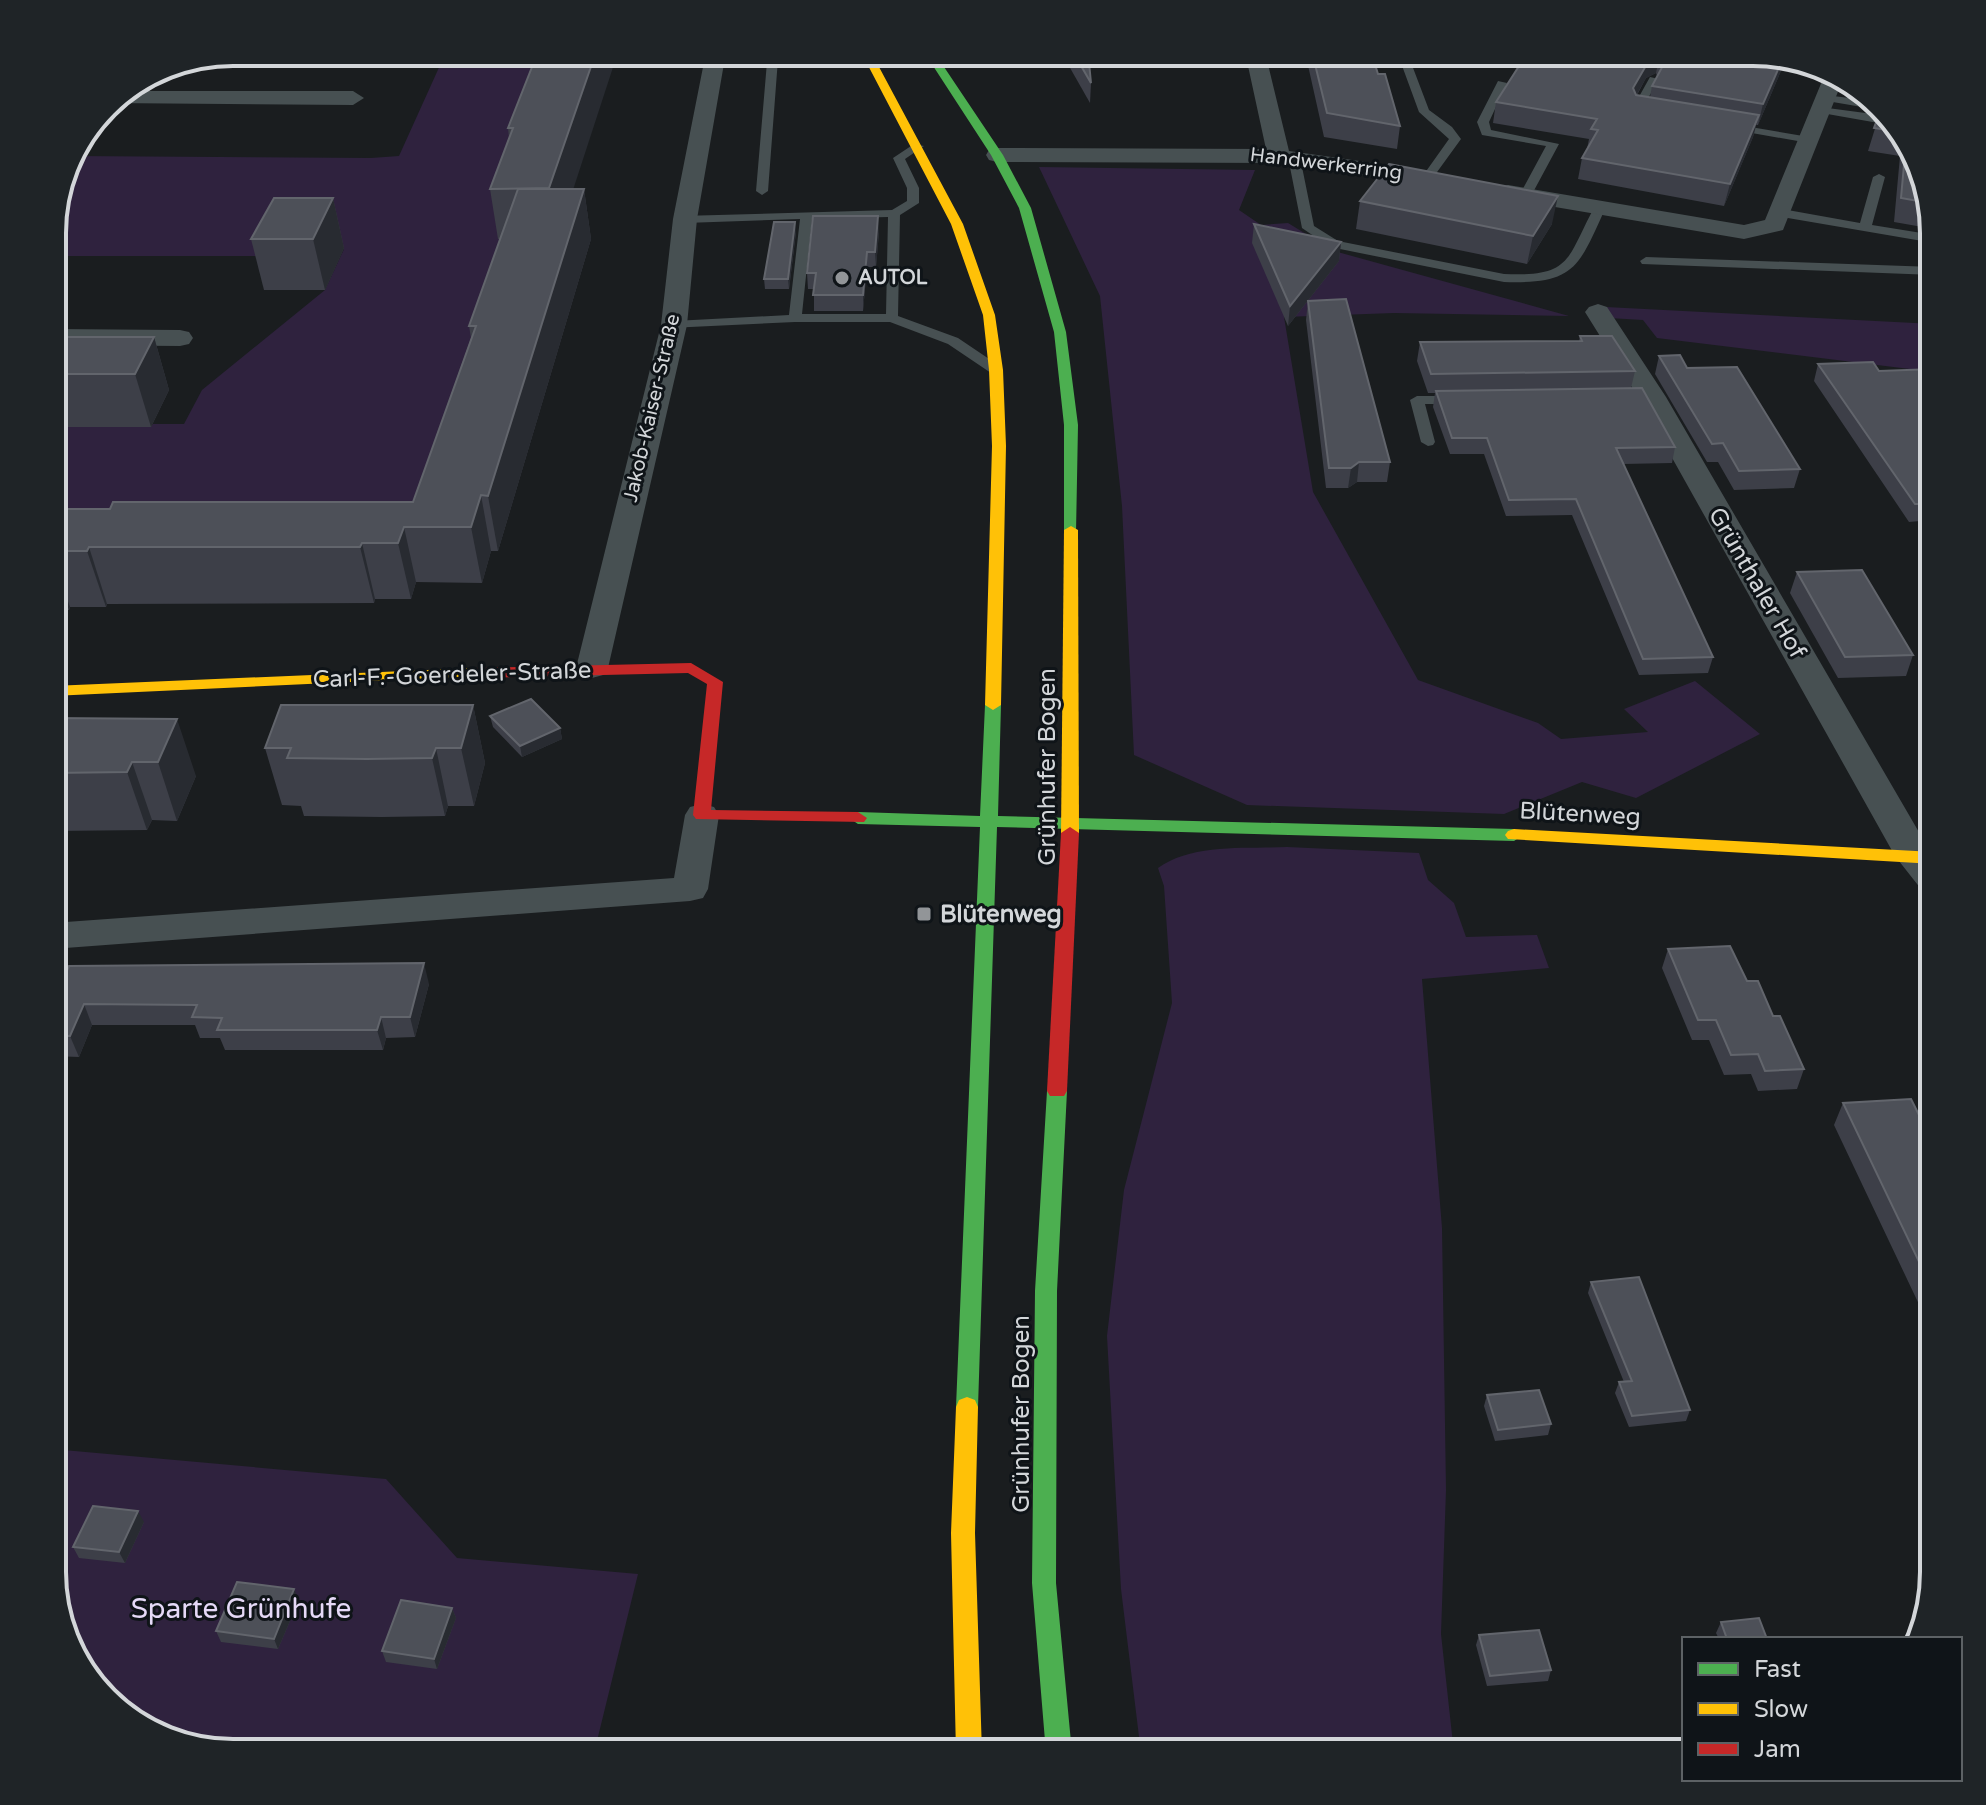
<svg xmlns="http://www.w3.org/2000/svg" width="1986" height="1805" font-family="'Varela Round',sans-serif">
<rect width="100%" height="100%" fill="#1a1d1f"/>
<g fill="#2f223e">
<polygon points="446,52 567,52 498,238 533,239 427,550 52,564 52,427 61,427 63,424 150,427 153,424 184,424 202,390 325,290 344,249 282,256 52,256 52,221 70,156 371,158 399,156"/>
<polygon points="1039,167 1255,170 1239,210 1261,225 1288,223 1334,251 1569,316 1394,313 1284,317 1313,492 1418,680 1538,723 1561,739 1648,732 1624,709 1695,681 1760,734 1636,798 1582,782 1504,814 1247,805 1134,755 1122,506 1100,296"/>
<polygon points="1606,307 1934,324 1934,372 1657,338 1643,320 1609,318"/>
<path d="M1287,847L1419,853L1428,880L1454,903L1466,937L1537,935L1549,968L1422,979L1442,1228L1446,1490L1441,1634L1454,1753H1141L1121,1589L1107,1336L1124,1190L1172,1003L1164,886L1158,868C1192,843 1247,849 1287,847Z"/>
<polygon points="52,1449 386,1479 457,1558 638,1574 594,1753 233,1753 163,1739 105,1700 66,1642 52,1583"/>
</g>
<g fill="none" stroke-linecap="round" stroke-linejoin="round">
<g fill="#475052" fill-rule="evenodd">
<polygon points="1192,52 1257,55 1262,58 1257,61 1198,60 1194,59"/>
<polygon points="1397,52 1407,52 1429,110 1452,127 1461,139 1432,179 1422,177 1449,139 1419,112"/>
<polygon points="773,56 778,59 768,191 762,195 756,191 767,62 716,63 711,60 716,57"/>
<polygon points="1650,77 1659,79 1642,109 1645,112 1640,115 1632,113 1631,111"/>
<polygon points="1498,81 1507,83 1489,122 1491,130 1559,144 1531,196 1525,200 1519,196 1546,146 1482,135 1477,122"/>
<polygon points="1825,95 1874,101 1882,107 1862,107 1821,100 1820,98"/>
<polygon points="1820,107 1888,116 1892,122 1884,124 1816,112 1815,110"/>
<polygon points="1733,124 1809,137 1815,140 1809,143 1729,129 1727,127"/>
<path d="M914,144L924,146L905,159L919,188V203L900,215L898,316L958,338L1001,367V373H991L948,344L890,322H795L669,328V322L674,321L789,315L800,219L685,223L679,219L681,216L892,210L907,201V188L893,158ZM888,217L886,314H802L812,219Z"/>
<path d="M1294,154L1300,157L1314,226L1338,241L1504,274C1573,277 1566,259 1595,206L1605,209C1578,269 1574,284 1504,282L1330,247L1302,228L1288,157Z"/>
<polygon points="1879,174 1885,177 1872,225 1934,235 1934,243 1782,217 1776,213 1782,209 1860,223 1873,177"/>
<polygon points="1646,257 1934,267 1934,275 1642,264 1640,261"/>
<polygon points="1417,396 1459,396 1466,400 1459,404 1425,404 1435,442 1433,445 1428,446 1421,442 1410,400"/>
</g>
<g fill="#475052" fill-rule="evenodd">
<polygon points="706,52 726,52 697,219 687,325 608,668 603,675 592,678 581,675 576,668 661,325 673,219"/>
<polygon points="1245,52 1265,52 1289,151 1430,171 1438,173 1442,178 1438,183 1430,185 1279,163 997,162 989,160 986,155 989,150 997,148 1266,149"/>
<polygon points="1827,69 1843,79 1783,230 1744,239 1508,199 1500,197 1496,192 1500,187 1508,185 1744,225 1765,220"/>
<polygon points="123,91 353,91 364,98 353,105 109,103"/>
<polygon points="1598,304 1607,307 1666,397 1934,858 1934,893 1921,889 1895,856 1638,397 1585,312 1589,307"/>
<polygon points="52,329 180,330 189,332 193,338 189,344 180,346 52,345"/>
<polygon points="702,804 714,807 719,815 708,889 703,898 690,901 52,949 52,923 674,878 685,815 690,807"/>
</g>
<g fill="#4caf50" fill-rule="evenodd">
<polygon points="924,52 934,52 1003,155 1031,208 1066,332 1078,425 1076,533 1066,533 1064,530 1064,425 1054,332 1019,208 991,155"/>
<polygon points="993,700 1001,705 998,816 1514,829 1523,835 1514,841 997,827 978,1407 975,1414 967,1417 959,1414 956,1407 980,827 858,824 849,818 858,812 980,816 985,705"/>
<polygon points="1057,1084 1064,1086 1067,1091 1057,1291 1056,1583 1072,1753 1046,1753 1032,1583 1035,1291 1047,1091 1050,1086"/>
</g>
<g fill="#ffc107" fill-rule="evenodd">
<polygon points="861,52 871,52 963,224 995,315 1003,370 1006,446 1001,705 993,710 985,705 992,446 989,370 983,315 951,224"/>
<polygon points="1071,526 1078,530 1079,833 1070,839 1061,833 1064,530"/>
<polygon points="474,668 482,673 480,676 52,696 52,686"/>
<polygon points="1514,829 1934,852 1934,864 1508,839 1505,835 1508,831"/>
<polygon points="967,1397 975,1400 978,1407 975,1533 982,1753 956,1753 951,1533 956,1407 959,1400"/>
</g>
<g fill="#c62828" fill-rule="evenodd">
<polygon points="691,663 723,682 711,810 858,812 867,818 864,822 696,819 693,815 707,684 688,673 474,678 466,673 474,668"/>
<polygon points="1070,827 1079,833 1067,1091 1064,1096 1050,1096 1047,1091 1061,833"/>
</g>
</g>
<g fill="#3d3f48" fill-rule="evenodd">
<polygon points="1061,52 1088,52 1091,83 1090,103"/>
<polygon points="1305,52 1371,52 1378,74 1400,126 1397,149 1324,137"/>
<path d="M1528,52H1753L1786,59L1758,125H1756L1753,137L1724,206L1578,179L1582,158L1587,149L1589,139L1493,123L1496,102ZM1656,73L1657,76L1652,86L1650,97L1637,95L1646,78Z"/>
<polygon points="534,62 573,189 584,189 591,239 498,551 491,551 482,583 416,582 411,599 375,599 374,603 107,604 106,607 70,607 69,610 52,610 52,509 110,509 413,502 471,338 469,326 500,239 498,239 490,189 509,138 508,128"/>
<polygon points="1882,106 1920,164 1934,222 1934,229 1894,222 1900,156 1868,151"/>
<polygon points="333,198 344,248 325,290 264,290 251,239"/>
<polygon points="1360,201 1552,224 1527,264 1356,229"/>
<polygon points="1254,224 1341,242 1339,261 1288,326 1252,243"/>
<polygon points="796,232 789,289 765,289 764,279"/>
<polygon points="879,232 876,267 867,267 863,311 814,311 814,289 808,289 807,273"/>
<polygon points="1308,301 1390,462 1387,482 1357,482 1348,488 1326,488 1306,320"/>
<polygon points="1580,336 1635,371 1631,388 1675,447 1672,463 1623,464 1713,657 1708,673 1639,675 1572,515 1506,516 1484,454 1450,454 1433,407 1435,393 1428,393 1417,361 1420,342 1579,341"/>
<polygon points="52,337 154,337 169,390 151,427 52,427"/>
<polygon points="1659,356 1687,368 1800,469 1794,488 1734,490 1718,462 1707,462 1655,374"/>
<polygon points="1818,364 1879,371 1934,369 1934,541 1920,521 1909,522 1814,381"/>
<polygon points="1797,572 1913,655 1906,676 1838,678 1790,593"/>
<polygon points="473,705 485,763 474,806 448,806 445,816 382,817 304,816 301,806 282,805 265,748"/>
<polygon points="490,716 560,728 562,739 522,757 493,727"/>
<polygon points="52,718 196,776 177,821 152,820 147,830 52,831"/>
<polygon points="1668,949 1747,981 1773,1016 1804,1069 1797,1089 1758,1091 1751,1074 1724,1075 1709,1040 1692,1040 1662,968"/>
<polygon points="52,980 429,984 415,1037 386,1038 383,1050 225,1050 220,1038 200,1038 195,1025 92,1025 79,1057 52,1056"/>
<polygon points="1843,1103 1930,1137 1934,1137 1934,1336 1834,1125"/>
<polygon points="1591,1282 1690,1410 1686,1421 1629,1427 1615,1393 1619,1382 1624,1382 1588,1293"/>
<polygon points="1487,1395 1551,1424 1548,1435 1495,1441 1484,1406"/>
<polygon points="144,1522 125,1563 79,1558 73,1547"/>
<polygon points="299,1600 278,1649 221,1642 216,1631"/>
<polygon points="452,1608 456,1618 437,1669 386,1662 382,1651"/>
<polygon points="1721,1622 1767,1639 1719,1639 1716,1633"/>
<polygon points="1479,1635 1551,1670 1548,1681 1487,1686 1476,1645"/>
</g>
<g fill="#282b31">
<polygon points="596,52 618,52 557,239 549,188"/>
<polygon points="1660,53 1656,73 1646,78 1628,110 1633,88 1651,57"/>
<polygon points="1783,58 1786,59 1758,125 1763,104"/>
<polygon points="1759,115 1753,137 1724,206 1730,184"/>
<polygon points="584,189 591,239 498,551 488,496"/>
<polygon points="1558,196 1552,224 1527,264 1533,236"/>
<polygon points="333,198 344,248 325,290 313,239"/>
<polygon points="878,216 879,232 876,267 875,252"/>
<polygon points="795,222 796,232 789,289 788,279"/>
<polygon points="1341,242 1339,261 1288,326 1290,306"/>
<polygon points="867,252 867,267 863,311 863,295"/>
<polygon points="154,337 169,390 151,427 135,374"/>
<polygon points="1359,462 1357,482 1348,488 1351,468"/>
<polygon points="481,495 491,551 482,583 471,527"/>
<polygon points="404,527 416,582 411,599 398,543"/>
<polygon points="362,543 375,599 374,603 360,547"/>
<polygon points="89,547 107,604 106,607 87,551"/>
<polygon points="52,556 70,607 69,610 52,563"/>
<polygon points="473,705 485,763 474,806 461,748"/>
<polygon points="177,719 196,776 177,821 158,762"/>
<polygon points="560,728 562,739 522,757 520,746"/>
<polygon points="436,748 448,806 445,816 432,758"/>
<polygon points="132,762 152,820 147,830 127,772"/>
<polygon points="424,963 429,984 415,1037 410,1017"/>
<polygon points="84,1004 92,1025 79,1057 70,1036"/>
<polygon points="381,1017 386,1038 383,1050 377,1030"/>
<polygon points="138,1511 144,1522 125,1563 119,1552"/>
<polygon points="294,1589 299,1600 278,1649 274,1639"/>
<polygon points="452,1608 456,1618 437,1669 434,1659"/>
</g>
<g fill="#4d5058" stroke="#62656c" stroke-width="2">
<polygon points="543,52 596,52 549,188 490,189 513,128 508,128 534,62 539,62"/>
<polygon points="1073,52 1088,52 1091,83"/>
<polygon points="1312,52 1371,52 1378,74 1385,74 1400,126 1327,113"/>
<polygon points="1528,52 1753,52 1783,58 1763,104 1652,86 1666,60 1660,53 1651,57 1633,88 1636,95 1759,115 1730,184 1582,158 1598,130 1591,129 1597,119 1496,102"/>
<polygon points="1882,106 1899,132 1874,128"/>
<polygon points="1906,143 1920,164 1929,203 1901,198"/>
<polygon points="1389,164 1558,196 1533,236 1360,201"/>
<polygon points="518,189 584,189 488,496 481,495 471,527 404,527 398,543 362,543 360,547 89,547 87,551 52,551 52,509 110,509 113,502 413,502 476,326 469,326"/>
<polygon points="274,198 333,198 313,239 251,239"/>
<polygon points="813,216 878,216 875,252 867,252 863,295 813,295 816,273 807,273"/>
<polygon points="774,222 795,222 788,279 764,279"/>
<polygon points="1254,224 1341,242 1290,306"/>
<polygon points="1346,299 1390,462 1359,462 1351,468 1329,468 1308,301"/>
<polygon points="1580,336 1612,336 1635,371 1431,374 1420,342 1582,341"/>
<polygon points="52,337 154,337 135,374 52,374"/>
<polygon points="1680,355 1687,368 1737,367 1800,469 1739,471 1723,443 1712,444 1659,356"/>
<polygon points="1873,362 1879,371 1934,369 1934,515 1926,504 1915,504 1818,364"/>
<polygon points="1642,388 1675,447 1616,448 1713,657 1643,659 1576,499 1509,500 1487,438 1452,438 1436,391"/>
<polygon points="1862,570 1913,655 1845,657 1797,572"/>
<polygon points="531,699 560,728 520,746 490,716"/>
<polygon points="281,705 473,705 461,748 436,748 432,758 367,759 287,758 291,748 265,748"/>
<polygon points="52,718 177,719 158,762 132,762 127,772 52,773"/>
<polygon points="1730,946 1747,981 1758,981 1773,1016 1780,1016 1804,1069 1765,1071 1758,1054 1731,1055 1716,1020 1698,1020 1668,949"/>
<polygon points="424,963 410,1017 381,1017 377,1030 217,1030 222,1018 192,1017 197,1005 84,1004 70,1036 52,1036 52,980 63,980 69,966"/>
<polygon points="1911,1099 1930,1137 1934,1137 1934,1293 1843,1103"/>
<polygon points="1639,1277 1690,1410 1632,1416 1619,1382 1632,1381 1591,1282"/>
<polygon points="1539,1390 1551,1424 1498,1430 1487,1395"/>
<polygon points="93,1506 138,1511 119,1552 73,1547"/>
<polygon points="237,1582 294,1589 274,1639 216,1631"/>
<polygon points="401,1600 452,1608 434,1659 382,1651"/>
<polygon points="1759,1618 1767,1639 1727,1639 1721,1622"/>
<polygon points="1539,1630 1551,1670 1490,1676 1479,1635"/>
</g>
<g fill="#929598" stroke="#0f1418" stroke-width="3">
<circle cx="842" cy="278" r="8"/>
<rect x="916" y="906" width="16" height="16" rx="4"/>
</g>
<g text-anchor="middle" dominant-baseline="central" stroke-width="6" stroke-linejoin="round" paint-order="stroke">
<g font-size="20" fill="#d3d6d9" stroke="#0f1418">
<text transform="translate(1326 164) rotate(7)">Handwerkerring</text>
<text transform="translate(652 408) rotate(-77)">Jakob-Kaiser-Straße</text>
</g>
<g font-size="20" font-weight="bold" fill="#d3d6d9" stroke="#0f1418" text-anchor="start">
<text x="858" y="278">AUTOL</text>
</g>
<g font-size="24" fill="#d3d6d9" stroke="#0f1418">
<text transform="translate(1757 583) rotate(60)">Grünthaler Hof</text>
<text transform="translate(452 675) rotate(-2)">Carl-F.-Goerdeler-Straße</text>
<text transform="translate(1047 767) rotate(-90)">Grünhufer Bogen</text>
<text transform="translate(1580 814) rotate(3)">Blütenweg</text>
<text transform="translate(1021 1414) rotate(-90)">Grünhufer Bogen</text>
</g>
<g font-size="24" font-weight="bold" fill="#d3d6d9" stroke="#0f1418" text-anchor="start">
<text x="940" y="914">Blütenweg</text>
</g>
<g font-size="28" fill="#e5d9f7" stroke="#0f1418">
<text x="241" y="1609">Sparte Grünhufe</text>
</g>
</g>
<path d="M0 0H1986V1805H0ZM233 66H1753A167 167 0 0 1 1920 233V1572A167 167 0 0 1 1753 1739H233A167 167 0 0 1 66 1572V233A167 167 0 0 1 233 66Z" fill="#1f2427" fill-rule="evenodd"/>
<path fill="none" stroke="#d3d6d9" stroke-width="4" d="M233 66H1753A167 167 0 0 1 1920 233V1572A167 167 0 0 1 1753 1739H233A167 167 0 0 1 66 1572V233A167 167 0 0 1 233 66Z"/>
<rect x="1682" y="1637" width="280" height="144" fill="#0f1418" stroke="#5d6265" stroke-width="2"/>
<rect x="1698" y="1663" width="40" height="12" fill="#4caf50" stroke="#5d6265" stroke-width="2"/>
<text x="1754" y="1677" font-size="24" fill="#d3d6d9">Fast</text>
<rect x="1698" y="1703" width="40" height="12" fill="#ffc107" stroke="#5d6265" stroke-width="2"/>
<text x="1754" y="1717" font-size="24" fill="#d3d6d9">Slow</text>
<rect x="1698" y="1743" width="40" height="12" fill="#c62828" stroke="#5d6265" stroke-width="2"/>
<text x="1754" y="1757" font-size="24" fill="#d3d6d9">Jam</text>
</svg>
